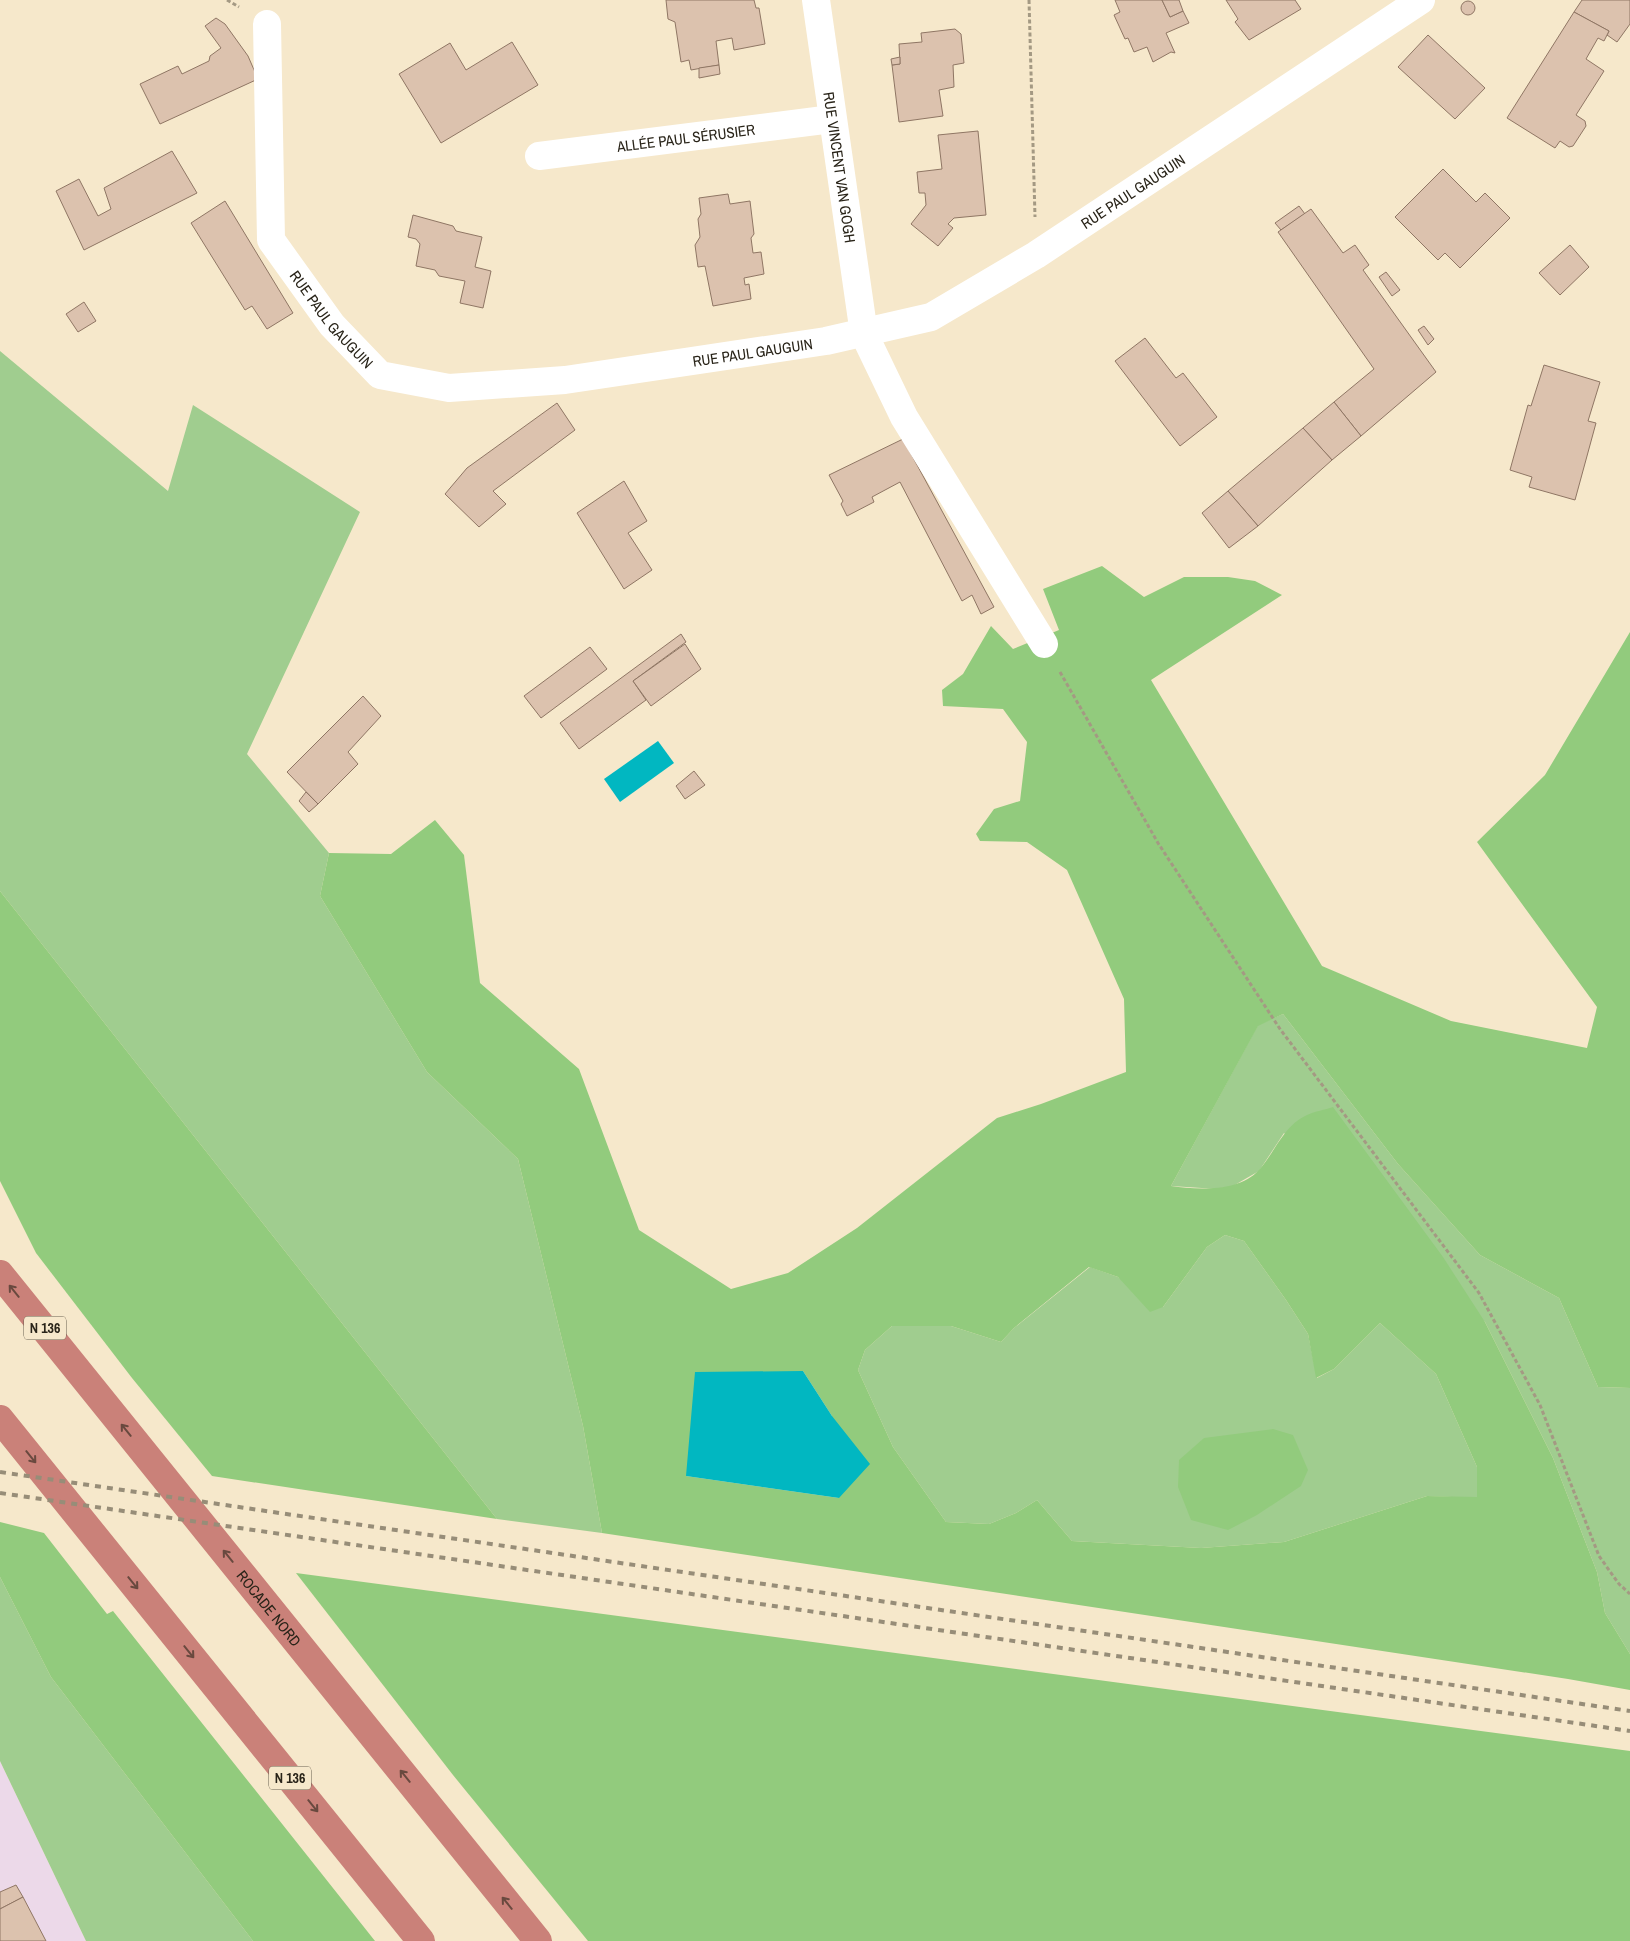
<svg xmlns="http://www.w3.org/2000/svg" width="1630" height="1941" font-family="'Archivo Narrow',sans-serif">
<rect width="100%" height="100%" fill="#f6e8cb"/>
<polygon fill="#ecd9e9" points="0,1761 86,1941 0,1941"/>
<g fill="#a0cd8f">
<polygon points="0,351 168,491 193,405 360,512 247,754 329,853 320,896 427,1072 518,1159 583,1426 602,1533 497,1519 0,891"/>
<polygon points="1283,1014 1398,1164 1480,1255 1559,1298 1598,1387 1630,1388 1630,1654 1605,1613 1597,1572 1553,1458 1485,1322 1284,1133 1259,1171 1233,1186 1217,1189 1171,1186 1258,1025"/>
<polygon points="1225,1235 1244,1241 1286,1300 1308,1334 1317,1378 1334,1369 1380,1323 1436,1374 1477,1467 1477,1498 1427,1496 1284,1542 1201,1548 1072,1541 1037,1500 1016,1513 989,1524 946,1522 893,1447 858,1370 865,1350 892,1326 951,1326 1001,1342 1014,1328 1090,1267 1118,1277 1163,1307 1207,1247"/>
<polygon points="0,1577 51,1677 253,1941 86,1941 0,1761"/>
</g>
<g fill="#92cb7d" fill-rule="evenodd">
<path d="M1102,566L1144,597L1184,577H1228L1255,581L1282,595L1151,680L1322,966L1451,1021L1587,1048L1597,1007L1477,842L1545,775L1630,632V1388L1598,1387L1559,1298L1480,1255L1398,1164L1283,1014L1258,1026L1171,1186C1198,1190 1239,1192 1259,1170C1276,1151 1283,1126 1307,1115C1315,1111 1325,1110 1333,1107L1443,1257L1485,1322L1553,1458L1597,1572L1605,1613L1630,1654V1690L1568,1679L602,1533L583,1426L518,1159L427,1072L320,896L329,853L391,854L435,820L464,855L480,983L579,1069L639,1230L731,1289L788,1273L857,1228L997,1118L1041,1104L1126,1072L1124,999L1067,870L1027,842L980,841L976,834L994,809L1020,801L1027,742L1003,709L943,706L942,690L963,674L991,626L1013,649L1059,630L1043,589ZM1225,1235L1244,1241L1286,1300L1308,1334L1316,1378L1334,1369L1380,1323L1436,1374L1477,1467V1497L1427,1496L1284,1542L1201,1548L1072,1541L1037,1500L1016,1513L989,1524L946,1522L893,1447L858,1370L865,1350L892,1326H951L1001,1342L1014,1328L1089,1267L1118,1277L1150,1312L1163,1307L1207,1247ZM803,1371L832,1416L839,1498L686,1476Z"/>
<polygon points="0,891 497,1519 212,1476 132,1378 36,1253 0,1181"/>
<polygon points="1273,1429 1293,1435 1308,1470 1301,1486 1257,1515 1228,1530 1191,1520 1178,1487 1179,1460 1204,1438"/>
<polygon points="0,1522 44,1533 107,1614 113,1611 375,1941 253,1941 51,1677 0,1577"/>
<polygon points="296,1573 1630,1751 1630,1941 588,1941 453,1775"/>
</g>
<g fill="#01b7c1">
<polygon points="658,741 674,763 620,802 604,779"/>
<polygon points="803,1371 832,1416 870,1464 839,1498 686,1476 695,1372"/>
</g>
<g fill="#dcc2ae" stroke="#8f7664">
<polygon points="666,0 754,0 756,8 759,8 765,44 734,50 732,38 716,41 719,65 691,70 689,60 681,62 675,22 668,19"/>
<polygon points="1115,0 1162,0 1170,17 1183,11 1189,23 1166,33 1175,53 1171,52 1153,62 1147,47 1134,52 1128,38 1125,39 1114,15 1120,12"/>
<polygon points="1162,0 1179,0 1183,11 1170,17"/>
<polygon points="1226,0 1295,0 1301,9 1249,40 1235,22 1238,19"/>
<polygon points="1582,0 1630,0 1630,24 1617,42 1607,35 1609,31 1574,12"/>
<circle cx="1468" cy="8" r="7"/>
<polygon points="1574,12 1609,31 1604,41 1598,38 1586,59 1604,71 1576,115 1585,121 1586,126 1573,146 1569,147 1560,141 1555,148 1507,118"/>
<polygon points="216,18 225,24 248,56 258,79 160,124 140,84 178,66 182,74 209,61 210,56 221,48 205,26"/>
<polygon points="955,29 961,34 964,63 953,65 954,87 939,90 943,116 899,122 892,65 900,64 899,44 922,42 921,33"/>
<polygon points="1428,35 1485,88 1455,119 1398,67"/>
<polygon points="512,42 538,85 441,143 399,74 450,43 466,70"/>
<polygon points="900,57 900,64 892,65 891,59"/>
<polygon points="719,65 720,74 699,78 699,68"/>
<polygon points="978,131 986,215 954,218 948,224 953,228 938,246 911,224 926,205 925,193 919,193 917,172 942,169 938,135"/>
<polygon points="172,151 197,193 84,250 56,191 79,179 98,216 111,209 104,188"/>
<polygon points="1443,169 1476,202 1485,193 1510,218 1460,268 1445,253 1438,260 1395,217"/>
<polygon points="728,194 730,204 750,201 754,234 751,238 753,253 761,252 764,274 744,278 745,285 749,284 751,299 713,306 705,266 698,267 695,245 700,237 698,219 701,214 699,198"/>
<polygon points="225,201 293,313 267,329 252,306 245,310 191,223"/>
<polygon points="1299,206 1305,214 1281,230 1275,223"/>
<polygon points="1311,209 1343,253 1355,245 1369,265 1363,270 1436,372 1361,436 1334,402 1374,369 1278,232"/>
<polygon points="413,215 453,226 456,231 482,237 475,267 491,271 483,308 460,303 465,281 439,276 435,270 416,266 420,244 416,239 408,237"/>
<polygon points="1570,245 1589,267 1560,295 1539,273"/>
<polygon points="1386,272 1400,290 1392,296 1379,277"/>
<polygon points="84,302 96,321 78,332 66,314"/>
<polygon points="1424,326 1434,339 1428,345 1418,330"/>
<polygon points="1145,338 1176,378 1183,373 1217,417 1180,446 1115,361"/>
<polygon points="1544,365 1600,382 1588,421 1596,423 1575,500 1529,487 1532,477 1510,470 1528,405 1531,406"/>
<polygon points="1334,402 1361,436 1332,460 1303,428"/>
<polygon points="557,403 575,430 493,491 506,504 479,527 445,494 467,468"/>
<polygon points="1303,428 1332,460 1258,526 1228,491"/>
<polygon points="903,439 994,607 981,614 972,595 962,601 900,482 872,497 874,502 847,516 841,504 843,501 829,475"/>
<polygon points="624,481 647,521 628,533 652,570 624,589 577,513"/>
<polygon points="1228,491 1258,526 1229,548 1202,513"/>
<polygon points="681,634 686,642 633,681 646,700 579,749 560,723"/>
<polygon points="685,644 701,669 651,706 633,681"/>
<polygon points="590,647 607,669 541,718 524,696"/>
<polygon points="363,696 381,716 348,752 358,764 318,804 287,772"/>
<polygon points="694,771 705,785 685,799 676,786"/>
<polygon points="306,792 318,804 309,812 299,801"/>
<polygon points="16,1885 23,1897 0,1909 0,1892"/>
<polygon points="23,1897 46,1941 0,1941 0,1909"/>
</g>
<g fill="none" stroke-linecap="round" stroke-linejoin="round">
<g stroke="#a49983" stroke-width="3" stroke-dasharray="4 2.5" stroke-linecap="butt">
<polyline points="227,0 239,7"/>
<polyline points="1029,0 1035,217"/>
<polyline points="1060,672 1158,843 1280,1029 1479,1293 1540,1405 1599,1556 1619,1584 1630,1594"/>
</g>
<g stroke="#fff" stroke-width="28">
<path id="s1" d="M816,0L864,334L904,417L1044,644"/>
<path id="s2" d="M267,24L271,240L332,325L380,375L449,388L565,380L826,341L931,317L1036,255L1421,0"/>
<path id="s3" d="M539,156L832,119"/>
</g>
<g stroke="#ca8179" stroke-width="28">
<path id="s4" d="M0,1274L538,1941"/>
<polyline points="0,1419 421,1941"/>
</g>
<g stroke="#978d78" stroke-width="4" stroke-dasharray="6 6" stroke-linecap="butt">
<polyline points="0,1472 1630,1711"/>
<polyline points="0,1493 1630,1731"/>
</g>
</g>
<defs><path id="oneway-shaft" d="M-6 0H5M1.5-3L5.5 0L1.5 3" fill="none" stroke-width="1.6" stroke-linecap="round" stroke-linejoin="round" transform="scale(1.25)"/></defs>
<g stroke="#69493f">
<use href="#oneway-shaft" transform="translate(14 1291) rotate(-129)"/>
<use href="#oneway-shaft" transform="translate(126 1430) rotate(-129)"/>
<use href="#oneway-shaft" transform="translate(31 1457) rotate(51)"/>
<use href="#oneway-shaft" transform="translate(228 1556) rotate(-129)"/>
<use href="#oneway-shaft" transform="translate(133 1583) rotate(51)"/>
<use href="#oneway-shaft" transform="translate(189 1652) rotate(51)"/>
<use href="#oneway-shaft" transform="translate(405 1776) rotate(-129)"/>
<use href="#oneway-shaft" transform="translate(313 1806) rotate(51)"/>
<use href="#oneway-shaft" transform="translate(507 1903) rotate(-129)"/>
</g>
<g text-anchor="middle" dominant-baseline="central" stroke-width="5" stroke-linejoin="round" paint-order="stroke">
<g fill="#f6e8cb" stroke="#665f4e" stroke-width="1">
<rect x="24" y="1316.5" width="42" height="23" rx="4"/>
<rect x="269" y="1766.5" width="42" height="23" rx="4"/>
</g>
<g font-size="14" font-weight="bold" fill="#292419">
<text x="45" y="1328">N 136</text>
<text x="290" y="1778">N 136</text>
</g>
<g font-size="15" fill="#292419" stroke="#f6e8cb">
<text stroke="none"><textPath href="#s3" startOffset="148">ALLÉE PAUL SÉRUSIER</textPath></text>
<text stroke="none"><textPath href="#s1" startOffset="169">RUE VINCENT VAN GOGH</textPath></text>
<text stroke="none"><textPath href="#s2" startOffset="1186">RUE PAUL GAUGUIN</textPath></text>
<text stroke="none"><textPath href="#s2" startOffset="316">RUE PAUL GAUGUIN</textPath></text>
<text stroke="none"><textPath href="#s2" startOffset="766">RUE PAUL GAUGUIN</textPath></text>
<text stroke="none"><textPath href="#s4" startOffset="429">ROCADE NORD</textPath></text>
</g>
</g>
</svg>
